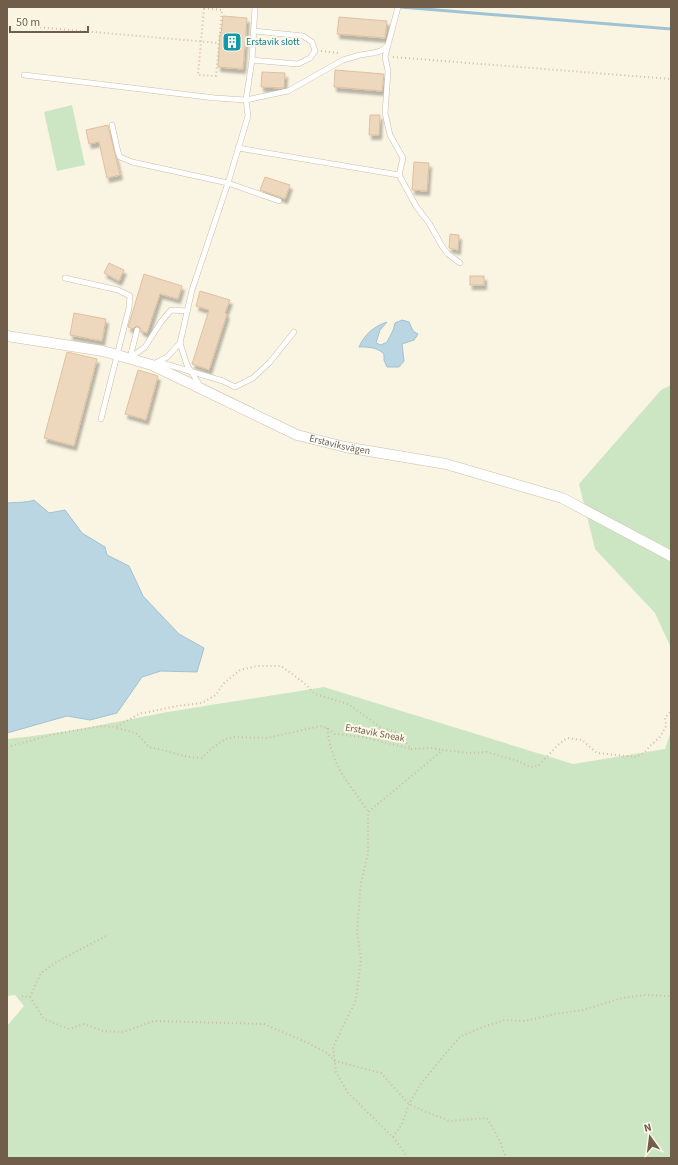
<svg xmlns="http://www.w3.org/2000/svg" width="678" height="1165" font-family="'Source Sans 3',sans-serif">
<defs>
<filter id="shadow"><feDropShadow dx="2.5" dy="4.5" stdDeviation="1" flood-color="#0004"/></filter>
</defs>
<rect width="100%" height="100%" fill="#faf5e3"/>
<g fill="#cce6c3">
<polygon points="72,105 85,165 57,171 44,112"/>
<polygon points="671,385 671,648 655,613 595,549 579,484 661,390"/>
<path d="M324,687L573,764L665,749L671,731V1158H7V1026L24,1006L15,995L7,996V739C61,734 115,722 168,712C220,703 272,696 324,687Z"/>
</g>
<g fill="#b9d6e2" stroke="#a0c3d3">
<path d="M402,320L409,322L413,331L418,334L414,340L402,344L404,361L399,367H387L384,360V354C377,347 368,347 359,347C364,335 374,326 387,322L380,330L376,343L381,345L387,342C390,336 394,330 395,323Z"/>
<path d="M34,500L49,513L65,510L82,533L105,547L107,555L129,566L143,596L179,634L204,648L197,672L161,671L142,677L117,713L90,720L67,716L7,733V503C17,502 25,503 34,500Z"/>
</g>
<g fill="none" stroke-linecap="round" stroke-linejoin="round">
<polyline stroke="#a0c3d3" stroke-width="3" points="400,7 671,29"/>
</g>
<g fill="#edd7bd" stroke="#dfc09e" filter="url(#shadow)">
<polygon points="223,16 247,18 243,69 218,67 220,34 221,34"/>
<polygon points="339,17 387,21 385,38 337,34"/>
<polygon points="335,70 384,74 382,91 334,87"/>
<polygon points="262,72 285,73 284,88 261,87"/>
<polygon points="370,115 380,115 379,135 369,135"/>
<polygon points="108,125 120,175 107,178 99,142 89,144 86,130"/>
<polygon points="414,162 429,163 427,191 412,190"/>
<polygon points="265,177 290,185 285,199 260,190"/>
<polygon points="450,234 459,235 458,250 449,248"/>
<polygon points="109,263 124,270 119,281 104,273"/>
<polygon points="144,274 182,286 178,299 160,294 147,333 141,331 141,329 138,326 136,326 133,329 128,327"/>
<rect x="470" y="276" width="14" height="9"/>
<polygon points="200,291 230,300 225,313 227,314 209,370 192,364 209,310 196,306"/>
<polygon points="74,313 106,319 102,341 70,335"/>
<polygon points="67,352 97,359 74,446 44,438"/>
<polygon points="138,370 158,376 146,420 125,414"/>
</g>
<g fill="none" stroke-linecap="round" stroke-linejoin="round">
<g stroke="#cabdaa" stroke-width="6">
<g id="lane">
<polyline points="388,45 385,57 388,71 385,113 390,135 403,158 399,175"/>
<polyline points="252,60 298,64 310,58 315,51 312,42 303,36 254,31"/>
<polyline points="24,75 215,98 246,100 252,60 255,7"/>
<polyline points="112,125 118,152 120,157 132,162 228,183 279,201"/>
<polyline points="238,148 399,175 416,206 429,223 442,246 448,254 460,263"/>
<polyline points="65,278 118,290 130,296 129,308 101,419"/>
<polyline points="137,330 130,358 145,347 161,322 171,310 187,311"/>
<polyline points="180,343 187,365 201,387"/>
<polyline points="159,362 223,381 235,387 253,378 270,362 294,332"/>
<polyline points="152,365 167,357 180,343 192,290 228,183 248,116 246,100 288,91 343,60 360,55 373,53 381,51 388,45 398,7"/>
</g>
</g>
<g stroke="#cabdaa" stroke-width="11">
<g id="street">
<path id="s1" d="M7,336L103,351L152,365L297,435L345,447L446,464L562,498L671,556"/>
</g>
</g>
<g stroke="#d2bba0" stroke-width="2" stroke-dasharray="1 3" stroke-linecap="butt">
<polygon points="204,8 222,10 216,76 198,75"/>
<polyline points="36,27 219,43"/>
<polyline points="321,51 339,53"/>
<polyline points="393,57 671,79"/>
<path d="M117,728L136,733L149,747C167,750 184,758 202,758L211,749L225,739L234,737L267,738L320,726L327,728L335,734L363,737L411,749"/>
<path d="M327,728C329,740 331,751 336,762C343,779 358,795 368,812"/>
<polyline points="7,747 55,734 84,729 102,726 116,727 139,714 177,706 202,703 216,695 223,684 240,670 257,666 281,666 303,682 315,694 348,704 382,728 395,732 403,739 411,749 433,748 442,750"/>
<polyline points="22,996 30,997 44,1019 69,1029 84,1024 103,1031 123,1032 154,1021 264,1024 308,1043 327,1053 335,1061 381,1073 409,1104 426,1112 450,1121 487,1118 499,1139 506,1158"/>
<polyline points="30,997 41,973 58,961 106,936"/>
<polyline points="393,1137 402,1124 409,1104 420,1085 446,1053 461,1036 486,1026 505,1020 525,1021 555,1014 583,1010 622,998 646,995 671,996"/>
<polyline points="406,1158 406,1155 393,1137 348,1093 336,1072 333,1047 356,1000 361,959 357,932 361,883 368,853 368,812 443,750 468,753 487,752 518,761 530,767 538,766 559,744 567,738 582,740 597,753 636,757 644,753 651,745 660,737 666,726 665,718 671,711"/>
</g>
<use href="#lane" stroke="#fff" stroke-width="5"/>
<use href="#street" stroke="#fff" stroke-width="10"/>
</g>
<defs>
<g id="building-square" transform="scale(1)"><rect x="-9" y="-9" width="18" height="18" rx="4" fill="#0f9aa8" stroke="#fdf8e9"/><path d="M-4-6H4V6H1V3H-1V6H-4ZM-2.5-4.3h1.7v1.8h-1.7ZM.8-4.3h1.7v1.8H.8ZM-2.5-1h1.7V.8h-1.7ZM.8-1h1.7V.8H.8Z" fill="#fff"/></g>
</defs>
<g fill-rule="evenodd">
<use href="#building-square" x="232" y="42"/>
</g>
<g text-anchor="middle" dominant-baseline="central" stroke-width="4" stroke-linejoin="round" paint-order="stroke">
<g font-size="10" fill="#0d838f" stroke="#fdf8e9" text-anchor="start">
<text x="246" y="42">Erstavik slott</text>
</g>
<g font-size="10" fill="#705e4b" stroke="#fdf8e9">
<text stroke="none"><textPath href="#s1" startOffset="353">Erstaviksvägen</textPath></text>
<text transform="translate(375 733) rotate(11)">Erstavik Sneak</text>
</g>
</g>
<rect width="678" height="1165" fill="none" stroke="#705e4b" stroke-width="16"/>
<g transform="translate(650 1137) rotate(346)" stroke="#fdf8e9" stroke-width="3" paint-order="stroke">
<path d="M0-3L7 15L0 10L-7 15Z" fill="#705e4b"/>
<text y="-6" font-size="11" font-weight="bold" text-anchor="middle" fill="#705e4b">N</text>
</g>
<path d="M10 26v6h78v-6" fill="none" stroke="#705e4b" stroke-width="2"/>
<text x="16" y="26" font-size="12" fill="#705e4b" stroke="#fdf8e9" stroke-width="3" paint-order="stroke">50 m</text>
</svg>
